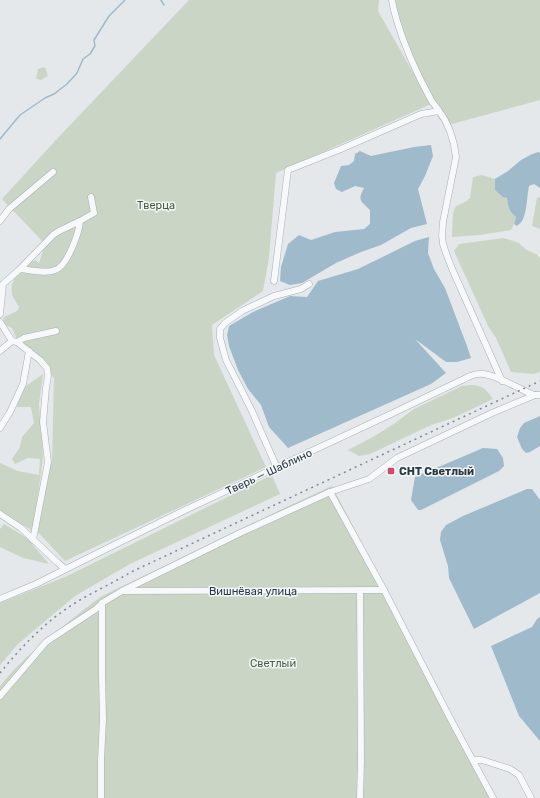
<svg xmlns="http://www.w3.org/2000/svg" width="540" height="798" font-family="Rubik,sans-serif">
<rect width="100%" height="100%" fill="#e4e8eb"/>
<g fill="#cbd5c5">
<path d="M189,0H379L378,11L431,104L276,173L269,257L263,291L212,325L214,355L266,467L65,561L32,526L31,530L0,510V463L18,471L39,475L40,459L28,458L15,464L12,459L20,447L22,437L34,423L31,407H17L23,388L43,374L39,404L43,456L41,474L37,501L52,461L54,378L19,337L16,338L12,328L3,324L4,317L17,311L19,307C17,303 12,297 12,293C9,278 24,267 35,260L39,263L45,244L2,199L54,142Z"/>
<polygon points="390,0 540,0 540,100 448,125 439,119 391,8"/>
<polygon points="45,67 48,76 41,80 36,79 38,69"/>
<path d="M482,175L495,179V190L507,198C508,207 509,211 516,217L514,224L511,230L479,235L452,237L453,213L456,206L465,202L470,198L473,177Z"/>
<polygon points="540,197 540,229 532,226 537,198"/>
<polygon points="504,238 519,243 525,249 536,254 540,258 540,372 533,374 511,372 496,338 488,326 454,251 459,244"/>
<path d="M470,385C482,385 486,389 493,399L453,418L431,425L370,454L359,456L348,450L373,437L395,423L414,409L462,386Z"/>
<polygon points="272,475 280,494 130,564 75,596 18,644 0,665 0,603 65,577"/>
<path d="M332,486L495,798H0V686C17,664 39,646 61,628C74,617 88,606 102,596L280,510Z"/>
<polygon points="4,524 27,538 49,564 23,558 0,547 0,529"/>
</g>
<g fill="#9fbaca">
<path d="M431,145L433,156L425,176L418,189L427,224L411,228L381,245L361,252L336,263L302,283L290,285L280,281L281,267L288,244L299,235L311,240L335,232L364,229L370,224V210C361,201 357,201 364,188L355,186L342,192L336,189L334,183L341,166L349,165L354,161L355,154L360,151L371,156L414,147Z"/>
<path d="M538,152L540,153V188L534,184L529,186C527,196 527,210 523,219C522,222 519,224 517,226L514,224L516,217C509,211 508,207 507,198L503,197L495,190V179L508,171L521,160L530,155Z"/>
<polygon points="429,237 428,253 434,269 445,288 467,346 471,358 457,362 446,362 415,339 446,373 431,384 288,448 269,427 261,405 248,389 238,370 229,346 227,335 229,326 253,312 290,296 307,297 318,281 358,269 415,241"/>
<polygon points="540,416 540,446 530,452 526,453 522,449 517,437 520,428 524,423"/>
<polygon points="483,448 497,449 503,458 504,466 499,471 421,510 418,510 411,500 415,477"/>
<polygon points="527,489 532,489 540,500 540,593 474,629 449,578 448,566 440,540 441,532 446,525 463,516"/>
<polygon points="540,617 540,741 519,716 491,646 532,627 537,619"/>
</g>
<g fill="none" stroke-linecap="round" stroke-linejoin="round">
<g stroke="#9fbaca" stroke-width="1.5">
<polyline points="161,0 164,5"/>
<polyline points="0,139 20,115 45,98 54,94 67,84 77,73 83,59 90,54 95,46 94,40 109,16 125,0"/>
</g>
<g stroke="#a9b0b6" stroke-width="7">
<g id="minor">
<path d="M392,0C393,7 395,14 397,21C405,48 417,74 430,98C432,103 436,106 439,111C449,124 454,140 456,157L443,222L442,236L443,244L447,256L453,271L502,381"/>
<polyline points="0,221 9,209 53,172"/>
<polyline points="20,269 53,235 59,231 80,221"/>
<polyline points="274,281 288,170 341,149 421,114 439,111"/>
<path d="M0,314L3,284L20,269C30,270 46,274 55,270C67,267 79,233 80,221L94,213L91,197"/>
<polyline points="0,322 12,341 17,342"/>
<polyline points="0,351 12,341"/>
<polyline points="0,428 10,412 23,384 29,351"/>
<polyline points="277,468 251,409 226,360 220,338 220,329 225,323 242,311 274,296 301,289 309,284"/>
<polyline points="330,492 384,590 450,718 493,798"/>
<polyline points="0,514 21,528 57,562 65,569"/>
<polyline points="33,540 48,462 43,422 46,388 48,376 47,368 40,360 17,342 24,338 56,331"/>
<polyline points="123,591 384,590"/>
<path d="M0,599L36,584L102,551L181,512L391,414L464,379C468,377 473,374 479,374C491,372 519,389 532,394L535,395H540"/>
<polyline points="0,696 46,642 96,609 102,603"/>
<polyline points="473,760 482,760 510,769 519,775 531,798"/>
<polyline points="101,798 101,760 103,719 102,675 102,603 122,591 240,533 330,492 369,479 397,458 492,413 535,395"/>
<polyline points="360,798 361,761 360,590"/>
</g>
</g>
<use href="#minor" stroke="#f6f8f9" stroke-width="6"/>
<path stroke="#7d8995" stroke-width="1.5" stroke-dasharray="2 4" stroke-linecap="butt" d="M0,673C21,647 46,621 75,603C93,592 113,583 131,572L540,381"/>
</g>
<rect fill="#cd4b71" stroke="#f3f6f8" stroke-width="1.5" x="387" y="467" width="8" height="8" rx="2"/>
<g text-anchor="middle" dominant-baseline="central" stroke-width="3" stroke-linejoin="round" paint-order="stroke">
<g font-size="11" fill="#455f39" stroke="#f3f6f8">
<text x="156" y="205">Тверца</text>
<text x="273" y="663">Светлый</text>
</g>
<g font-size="11" font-weight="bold" fill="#2b3844" stroke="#f3f6f8" text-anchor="start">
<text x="399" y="471">СНТ Светлый</text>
</g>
<g font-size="11" fill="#2b3844" stroke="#f3f6f8">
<text transform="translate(269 472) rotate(-25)">Тверь — Шаблино</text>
<text x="253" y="591">Вишнёвая улица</text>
</g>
</g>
</svg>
